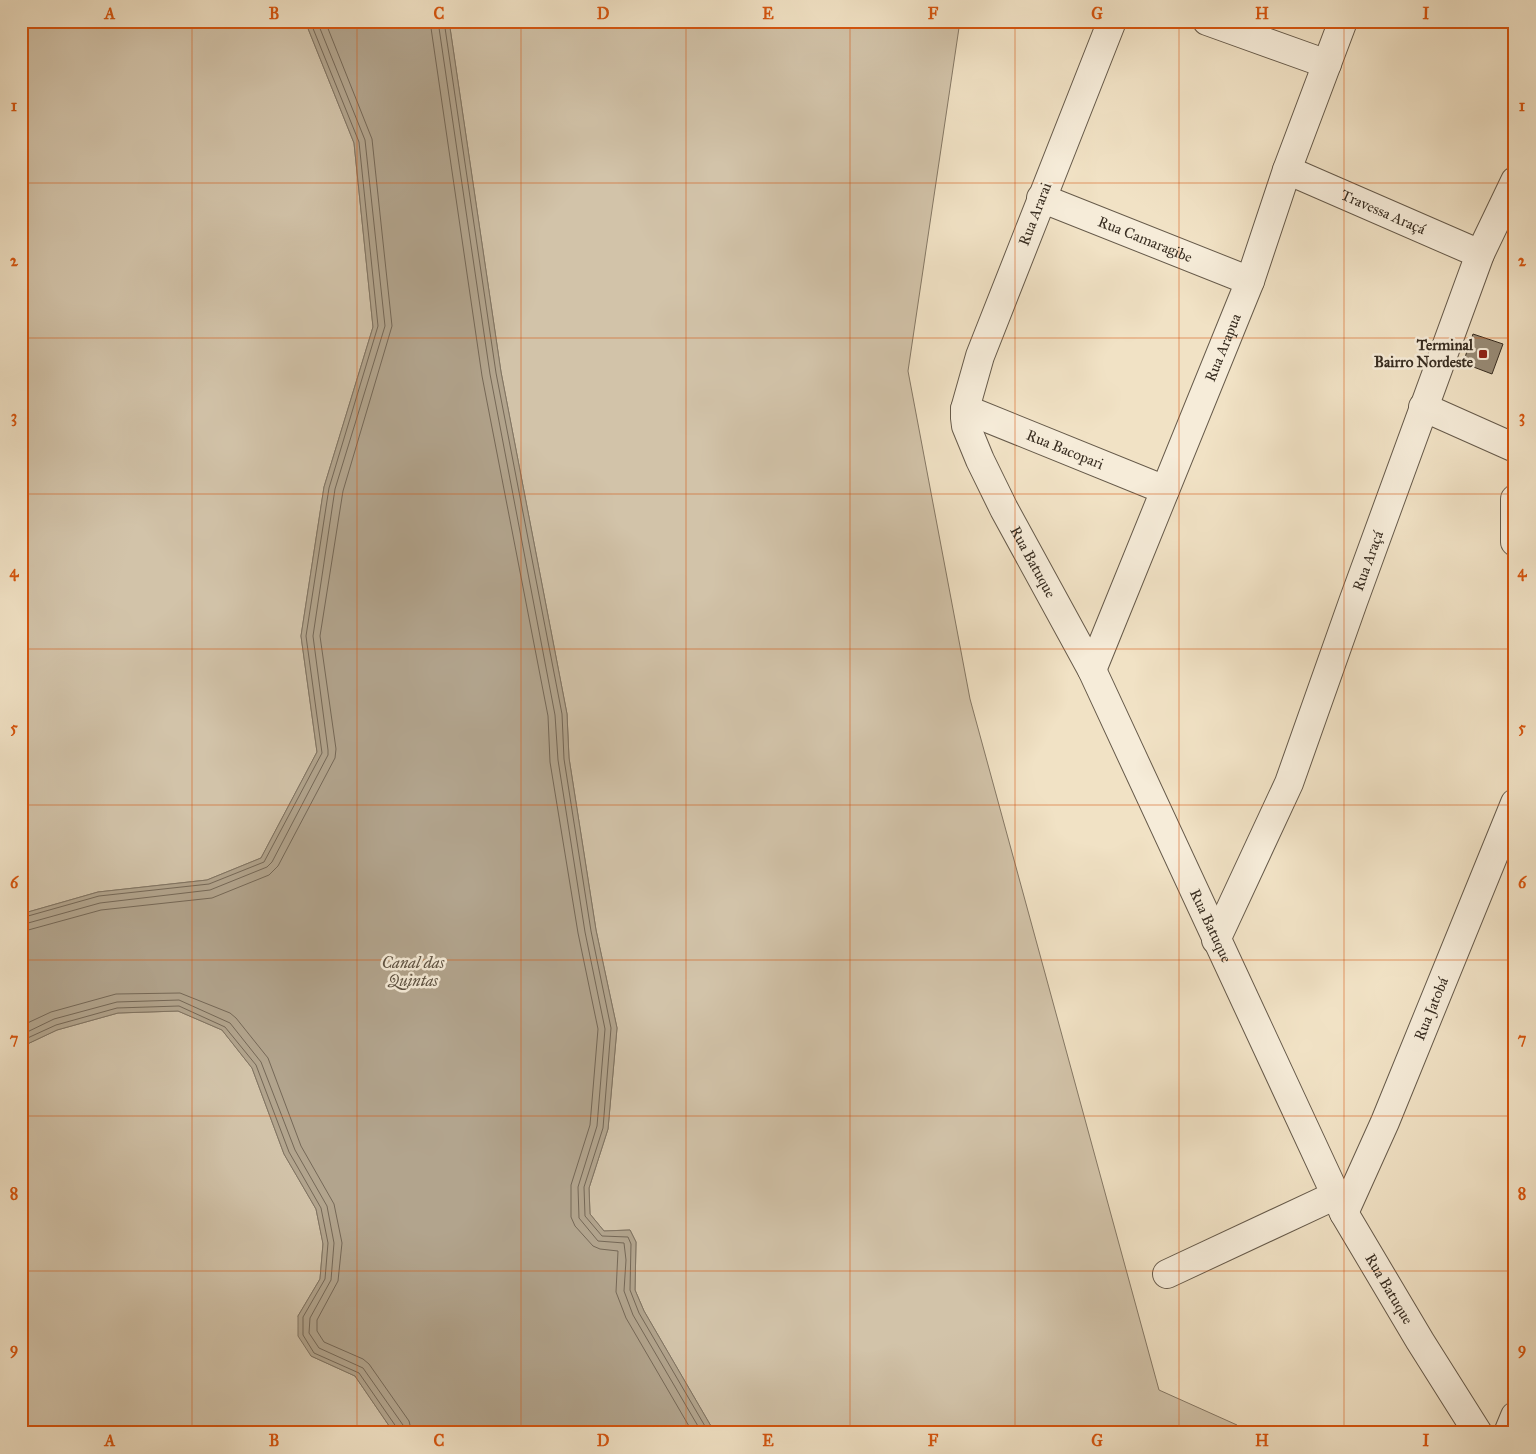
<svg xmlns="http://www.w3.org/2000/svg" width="1536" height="1454" font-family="'IM FELL Great Primer',serif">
<rect width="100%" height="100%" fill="#f1e2c5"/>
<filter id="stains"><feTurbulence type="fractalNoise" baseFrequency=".004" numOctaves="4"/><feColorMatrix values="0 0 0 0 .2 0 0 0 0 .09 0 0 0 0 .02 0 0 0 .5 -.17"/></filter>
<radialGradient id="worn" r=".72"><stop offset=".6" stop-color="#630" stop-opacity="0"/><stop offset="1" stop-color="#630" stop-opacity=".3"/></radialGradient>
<g fill="#d2c3a9" stroke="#857865">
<polygon points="21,21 305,21 354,143 373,327 324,487 301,636 317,752 261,858 207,880 98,892 21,914"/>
<polygon points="449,21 960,21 908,371 970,699 1159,1390 1237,1425 1241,1433 715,1433 644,1311 635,1290 636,1242 630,1230 604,1231 590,1214 589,1188 608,1129 617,1028 596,930 569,758 567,714 501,372"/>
<polygon points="178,1011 222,1030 252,1068 284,1154 316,1209 323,1243 320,1279 298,1316 311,1356 355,1376 394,1433 21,1433 21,1047 57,1030 118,1013"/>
</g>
<polygon fill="#b2a48d" stroke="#817462" points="305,21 449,21 501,372 567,714 569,758 596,930 617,1028 608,1129 589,1188 590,1214 604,1231 630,1230 636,1242 635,1290 644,1311 715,1433 394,1433 355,1376 311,1356 298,1336 298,1316 320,1279 323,1244 316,1209 284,1154 252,1068 222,1030 178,1011 118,1013 57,1030 21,1047 21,914 98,892 207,880 261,858 317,752 301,636 324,487 373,327 354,143"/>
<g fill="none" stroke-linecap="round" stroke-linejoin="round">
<g stroke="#756857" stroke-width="1">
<polyline points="430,21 482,376 548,716 550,762 578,933 598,1029 590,1125 571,1185 571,1217 575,1226 593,1246 600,1249 618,1251 616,1292 626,1318 693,1433"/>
<polyline points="438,21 490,374 555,715 558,760 585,932 605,1029 597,1126 578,1187 579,1218 598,1241 624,1243 626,1260 624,1291 633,1315 702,1433"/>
<polyline points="444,21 496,373 562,714 564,759 591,931 611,1028 603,1128 584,1187 585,1216 602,1236 628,1237 631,1244 630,1290 639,1313 709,1433"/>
<polyline points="21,918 99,896 209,884 264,862 322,753 306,636 329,488 378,326 359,142 310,21"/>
<polyline points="21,925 100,903 210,890 267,867 272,862 328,755 328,750 313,636 335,489 385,326 365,140 317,21"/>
<polyline points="21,932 101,910 212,898 269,875 278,866 335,758 336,749 320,636 343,491 392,326 372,139 325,21"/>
<polyline points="21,1026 51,1012 116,994 180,993 230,1013 236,1018 268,1058 301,1146 334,1204 342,1243 338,1281 317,1320 317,1331 324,1342 363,1359 369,1364 409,1421 412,1433"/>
<polyline points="21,1035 54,1019 117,1002 179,1000 230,1023 261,1062 295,1150 327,1206 334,1243 331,1280 310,1318 309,1333 319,1348 363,1368 403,1425 404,1433"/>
<polyline points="21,1041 56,1025 117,1008 179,1006 225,1027 256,1065 289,1152 321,1208 328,1243 325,1279 303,1317 303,1335 314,1353 359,1373 397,1428 398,1433"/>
</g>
</g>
<polygon fill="#988b76" stroke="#382d21" points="1473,334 1503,344 1492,374 1463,363"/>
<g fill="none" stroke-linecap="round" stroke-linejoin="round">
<g stroke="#665a4a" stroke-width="30">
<g id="minor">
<path id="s1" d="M1112,21L980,356L965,409V418L966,426L980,460L1004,509L1092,670L1344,1213L1420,1341L1478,1433"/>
<polyline points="1207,21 1327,64"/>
<path id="s2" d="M1287,170L1480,254"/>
<path id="s3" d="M1041,198L1250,281"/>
<polyline points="1423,407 1515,448"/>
<path id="s4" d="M965,409L1165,490"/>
<polyline points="1515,499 1515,542"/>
<path id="s5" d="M1092,670L1250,281L1287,170L1343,21"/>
<path id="s6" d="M1216,940L1289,783L1353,602L1480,254L1515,181"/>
<path id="s7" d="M1344,1213L1385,1122L1515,803"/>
<polyline points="1167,1274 1336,1195"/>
<polyline points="1508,1433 1515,1416"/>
</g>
</g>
<use href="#minor" stroke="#f6ecd9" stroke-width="28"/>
</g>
<path fill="none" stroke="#d6550e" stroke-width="1" stroke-opacity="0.55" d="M192,21V1433M357,21V1433M521,21V1433M686,21V1433M850,21V1433M1015,21V1433M1179,21V1433M1344,21V1433M21,183H1515M21,338H1515M21,494H1515M21,649H1515M21,805H1515M21,960H1515M21,1116H1515M21,1271H1515"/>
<rect fill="#8f2418" stroke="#f6ecd9" stroke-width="2" x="1478" y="349" width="10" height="10" rx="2.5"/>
<g text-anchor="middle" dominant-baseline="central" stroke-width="5" stroke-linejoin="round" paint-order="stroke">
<g font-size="15" fill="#382d21" stroke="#f6ecd9">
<text stroke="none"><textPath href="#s2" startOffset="105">Travessa Araçá</textPath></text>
<text transform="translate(1035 214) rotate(-69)">Rua Ararai</text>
<text stroke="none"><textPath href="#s3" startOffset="112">Rua Camaragibe</textPath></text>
<text stroke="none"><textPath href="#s5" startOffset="348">Rua Arapua</textPath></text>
<text stroke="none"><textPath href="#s4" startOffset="108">Rua Bacopari</textPath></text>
<text stroke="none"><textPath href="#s6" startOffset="409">Rua Araçá</textPath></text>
<text stroke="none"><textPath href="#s1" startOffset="584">Rua Batuque</textPath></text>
<text stroke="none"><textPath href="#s1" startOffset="989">Rua Batuque</textPath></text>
<text stroke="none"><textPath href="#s7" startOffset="222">Rua Jatobá</textPath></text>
<text stroke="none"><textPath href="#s1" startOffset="1394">Rua Batuque</textPath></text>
</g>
<g font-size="15" font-weight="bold" fill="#382d21" stroke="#f6ecd9" text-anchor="end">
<text x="1473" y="345">Terminal<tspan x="1473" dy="17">Bairro Nordeste</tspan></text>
</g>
<g font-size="16" font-style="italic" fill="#5d5141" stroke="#f6ecd9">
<text x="413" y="962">Canal das<tspan x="413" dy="18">Quintas</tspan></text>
</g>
</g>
<rect width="1536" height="1454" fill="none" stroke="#f1e2c5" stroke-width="55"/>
<rect x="28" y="28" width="1480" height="1398" fill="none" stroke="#d6550e" stroke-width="2"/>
<g font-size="16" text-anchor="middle" font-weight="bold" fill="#d6550e">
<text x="110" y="19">A</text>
<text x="274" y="19">B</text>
<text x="439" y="19">C</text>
<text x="603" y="19">D</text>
<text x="768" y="19">E</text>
<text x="933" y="19">F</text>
<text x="1097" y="19">G</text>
<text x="1262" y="19">H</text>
<text x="1426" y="19">I</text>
<text x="14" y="111">1</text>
<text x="1522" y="111">1</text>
<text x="14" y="266">2</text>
<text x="1522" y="266">2</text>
<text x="14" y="422">3</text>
<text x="1522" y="422">3</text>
<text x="14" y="577">4</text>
<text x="1522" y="577">4</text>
<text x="14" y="733">5</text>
<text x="1522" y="733">5</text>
<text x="14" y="888">6</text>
<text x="1522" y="888">6</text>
<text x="14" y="1044">7</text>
<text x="1522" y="1044">7</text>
<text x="14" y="1199">8</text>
<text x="1522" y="1199">8</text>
<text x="14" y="1354">9</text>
<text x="1522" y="1354">9</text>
<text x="110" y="1446">A</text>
<text x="274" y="1446">B</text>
<text x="439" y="1446">C</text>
<text x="603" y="1446">D</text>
<text x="768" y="1446">E</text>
<text x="933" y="1446">F</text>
<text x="1097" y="1446">G</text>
<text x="1262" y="1446">H</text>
<text x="1426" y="1446">I</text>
</g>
<rect width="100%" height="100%" filter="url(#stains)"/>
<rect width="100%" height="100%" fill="url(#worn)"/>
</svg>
